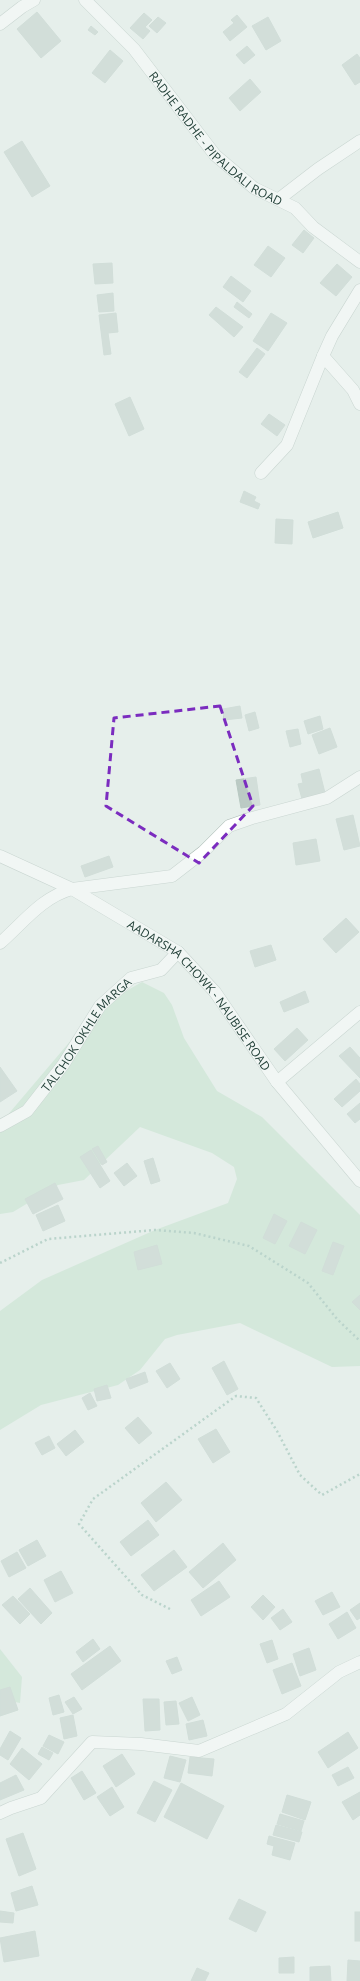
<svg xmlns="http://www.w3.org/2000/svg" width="360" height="1981" font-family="'Open Sans',sans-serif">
<rect width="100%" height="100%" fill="#e6efeb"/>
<g fill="#bfe0c8">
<polygon points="142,982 164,993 172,1005 184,1038 217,1091 262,1117 360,1215 360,1366 332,1367 240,1323 177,1335 165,1339 140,1370 118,1385 41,1405 0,1430 0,1311 42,1280 155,1230 228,1203 237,1179 234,1167 212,1153 140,1127 84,1180 58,1185 13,1212 0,1214 0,1124 100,1006"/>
<polygon points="0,1649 22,1677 20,1703 0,1699"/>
</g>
<g fill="#bbcac4" stroke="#b8c9c2">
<polygon points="37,12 61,41 41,58 17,29"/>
<polygon points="144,13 152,20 145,27 150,31 143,39 130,28"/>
<polygon points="237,15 247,27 230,41 223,32 234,23 231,20"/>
<polygon points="158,17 166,23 157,33 149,26"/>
<polygon points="268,17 281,41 266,50 252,26"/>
<polygon points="91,26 98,32 95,35 88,30"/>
<polygon points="247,46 255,55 244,64 236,55"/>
<polygon points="110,50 123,61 105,83 92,73"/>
<polygon points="357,54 360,58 360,82 355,85 342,65"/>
<polygon points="250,79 261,92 240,111 229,98"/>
<polygon points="22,141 50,186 32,197 4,152"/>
<polygon points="304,230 314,238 303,253 292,245"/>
<polygon points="268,246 285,258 271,277 254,265"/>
<polygon points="112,263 113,283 95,284 93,264"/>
<polygon points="337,264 352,277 336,296 320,283"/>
<polygon points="231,276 251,291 243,302 223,287"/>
<polygon points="113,293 114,311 99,312 97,295"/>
<polygon points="237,302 252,314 249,318 234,307"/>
<polygon points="216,307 243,327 234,337 209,315"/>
<polygon points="116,313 118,332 108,333 111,354 104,355 99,315"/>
<polygon points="271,313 287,323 268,351 253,341"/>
<polygon points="257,348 265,354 247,378 239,372"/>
<polygon points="130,397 144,429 129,436 115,404"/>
<polygon points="269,414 285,425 277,436 261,424"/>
<polygon points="244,491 256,497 254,501 260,504 258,509 240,502"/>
<polygon points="338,512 343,528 313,538 308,522"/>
<polygon points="276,519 293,520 292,544 275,543"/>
<polygon points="240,706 242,718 224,720 223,709"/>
<polygon points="255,712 259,728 249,731 245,715"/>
<polygon points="320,716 323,729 308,734 304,721"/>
<polygon points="330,728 337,747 319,754 312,735"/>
<polygon points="298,729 301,744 290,747 286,731"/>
<polygon points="319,769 325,793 302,799 298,784 303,783 301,774"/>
<polygon points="256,777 260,805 241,808 236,780"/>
<polygon points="353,815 360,846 344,850 336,819"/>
<polygon points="316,839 320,861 296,865 293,843"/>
<polygon points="109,856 113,867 85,877 81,866"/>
<polygon points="346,918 359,932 336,953 323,939"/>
<polygon points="271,945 276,960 255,967 250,951"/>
<polygon points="305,991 309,1002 284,1012 280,1002"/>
<polygon points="297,1028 308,1040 285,1061 274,1049"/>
<polygon points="350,1047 360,1058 360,1078 339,1056"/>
<polygon points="0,1067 17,1091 0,1102"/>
<polygon points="356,1079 360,1084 360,1091 342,1107 334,1099"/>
<polygon points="360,1103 360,1119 355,1123 347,1114"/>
<polygon points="98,1146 107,1162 102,1165 92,1149"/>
<polygon points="91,1150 110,1181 100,1188 80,1157"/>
<polygon points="153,1158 160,1181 151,1184 144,1161"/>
<polygon points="127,1163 137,1176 124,1186 114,1173"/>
<polygon points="55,1183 63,1199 33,1214 25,1199"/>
<polygon points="58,1205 65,1221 43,1231 36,1215"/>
<polygon points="274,1214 287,1221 275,1244 263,1238"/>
<polygon points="301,1222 317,1230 305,1254 289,1246"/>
<polygon points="333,1242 344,1246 333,1275 322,1271"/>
<polygon points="157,1245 162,1264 138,1270 134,1252"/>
<polygon points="360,1295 360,1310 352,1302"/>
<polygon points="224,1361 238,1389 227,1395 212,1368"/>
<polygon points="170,1363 180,1379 167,1388 156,1371"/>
<polygon points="145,1372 148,1382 130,1389 126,1379"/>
<polygon points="107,1385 111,1398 97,1401 94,1389"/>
<polygon points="90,1393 97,1406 88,1410 82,1398"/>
<polygon points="138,1417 152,1433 139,1444 125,1428"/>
<polygon points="216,1429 230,1452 213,1463 198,1439"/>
<polygon points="75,1430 84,1442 66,1456 57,1444"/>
<polygon points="49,1436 55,1448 42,1455 35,1443"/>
<polygon points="166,1482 182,1500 156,1522 141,1503"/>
<polygon points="148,1520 159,1535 131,1556 120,1542"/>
<polygon points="37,1540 46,1556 28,1566 19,1550"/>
<polygon points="223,1543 236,1560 203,1588 189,1572"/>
<polygon points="174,1550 187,1567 154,1591 141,1575"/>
<polygon points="17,1552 26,1568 9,1577 1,1561"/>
<polygon points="61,1571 73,1593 55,1602 44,1580"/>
<polygon points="219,1581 230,1597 201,1616 191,1600"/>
<polygon points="30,1588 52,1613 41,1624 18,1599"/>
<polygon points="332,1592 340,1607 323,1615 315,1601"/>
<polygon points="263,1595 275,1607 263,1620 251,1607"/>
<polygon points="13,1596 30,1614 20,1624 2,1605"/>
<polygon points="360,1603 360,1618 357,1620 350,1610"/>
<polygon points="283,1609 292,1622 280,1630 271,1618"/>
<polygon points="347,1612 356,1628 338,1639 329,1624"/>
<polygon points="93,1639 100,1649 83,1662 76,1652"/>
<polygon points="272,1640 278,1659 267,1663 260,1644"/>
<polygon points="110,1646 121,1661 82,1690 71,1674"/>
<polygon points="309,1648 316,1670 300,1676 293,1654"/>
<polygon points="177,1657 182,1670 172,1674 166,1661"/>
<polygon points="292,1663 301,1686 282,1694 273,1670"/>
<polygon points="10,1687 18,1710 0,1716 0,1690"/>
<polygon points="59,1695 64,1712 53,1715 49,1698"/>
<polygon points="74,1697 82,1709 73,1714 65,1702"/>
<polygon points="192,1697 200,1715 188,1721 179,1703"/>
<polygon points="143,1699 159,1699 160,1730 145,1731"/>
<polygon points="176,1701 179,1724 166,1725 164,1702"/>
<polygon points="73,1715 77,1736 64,1739 60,1718"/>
<polygon points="203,1720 207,1736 189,1740 186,1724"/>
<polygon points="10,1731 21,1738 8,1760 0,1755 0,1749"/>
<polygon points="348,1732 358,1748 328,1768 318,1752"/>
<polygon points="49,1735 64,1742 58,1754 43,1746"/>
<polygon points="42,1747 53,1753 49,1760 38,1754"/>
<polygon points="22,1748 42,1764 29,1780 10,1764"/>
<polygon points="122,1754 135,1774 116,1787 103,1766"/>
<polygon points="170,1756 186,1760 180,1782 164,1778"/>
<polygon points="190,1757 214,1759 212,1776 188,1773"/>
<polygon points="348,1767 354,1778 338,1786 332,1775"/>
<polygon points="82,1771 96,1793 84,1800 71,1778"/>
<polygon points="16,1775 24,1790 0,1800 0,1783"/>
<polygon points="154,1781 172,1790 155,1822 137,1813"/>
<polygon points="181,1783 224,1806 207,1839 164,1817"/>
<polygon points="112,1787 124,1807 110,1816 97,1797"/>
<polygon points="360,1792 360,1815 353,1820 342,1802"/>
<polygon points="287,1795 311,1802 305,1820 282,1812"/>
<polygon points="280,1814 304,1821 301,1831 277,1824"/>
<polygon points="276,1825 302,1832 299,1842 273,1835"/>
<polygon points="23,1833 36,1869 19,1876 6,1839"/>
<polygon points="269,1836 295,1843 290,1860 272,1855 274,1846 267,1844"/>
<polygon points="32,1886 38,1905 16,1911 11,1893"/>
<polygon points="239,1899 266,1912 256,1932 229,1919"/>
<polygon points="0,1911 14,1913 13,1923 0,1922"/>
<rect x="355" y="1912" width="5" height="29"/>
<polygon points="35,1931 39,1956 4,1962 0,1938"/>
<polygon points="294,1957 294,1973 279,1973 279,1958"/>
<polygon points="348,1960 360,1961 360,1981 347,1981"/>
<polygon points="330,1966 331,1981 310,1981 310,1967"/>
<polygon points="197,1968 209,1973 205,1981 191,1981"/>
</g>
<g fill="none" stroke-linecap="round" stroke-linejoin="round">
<g stroke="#a8b8b2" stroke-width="13">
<g id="minor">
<path id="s1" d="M85,0L134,49L215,155L254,188L295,208L313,227L360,262"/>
<polyline points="0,24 22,7 34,0"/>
<polyline points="279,199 318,169 360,141"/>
<polyline points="323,356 353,390 360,404"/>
<polyline points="261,473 287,445 323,356 332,336 360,290"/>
<path id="s2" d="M0,856L72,889L178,952L215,992L277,1082L360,1181"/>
<path d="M0,943C23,923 42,897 72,889L172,876L203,852L229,826L252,818L327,798L360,777"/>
<polyline points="277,1082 360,1012"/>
<path id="s3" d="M0,1126L27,1111L63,1065L100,1006L131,978L161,970L178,952"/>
<polyline points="0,1813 11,1808 41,1798 92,1742 141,1744 199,1751 286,1714 339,1672 360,1662"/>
</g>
</g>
<g stroke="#86b3a5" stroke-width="2.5" stroke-dasharray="2 3" stroke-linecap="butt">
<polyline points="0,1263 48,1239 155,1230 194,1233 249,1246 308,1283 337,1319 360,1341"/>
<polyline points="170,1609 142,1595 79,1524 93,1499 236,1396 256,1398 277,1431 300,1475 322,1495 360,1474"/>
</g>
<use href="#minor" stroke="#fff" stroke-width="12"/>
</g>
<path d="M0 0H360V1981H0ZM220,706L253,806L199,863L106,806L114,718Z" fill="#e6efeb" fill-opacity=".55" fill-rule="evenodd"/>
<path fill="none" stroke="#7b2cbf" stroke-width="3" stroke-dasharray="8 5" stroke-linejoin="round" d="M220,706L253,806L199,863L106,806L114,718Z"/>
<g text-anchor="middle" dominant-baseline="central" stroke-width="3" stroke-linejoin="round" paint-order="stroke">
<g font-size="12" fill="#24423a" stroke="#f7fbf9">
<text stroke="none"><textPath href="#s1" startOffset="192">RADHE RADHE - PIPALDALI ROAD</textPath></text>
<text stroke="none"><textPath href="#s2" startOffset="248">AADARSHA CHOWK - NAUBISE ROAD</textPath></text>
<text stroke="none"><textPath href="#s3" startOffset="128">TALCHOK OKHLE MARGA</textPath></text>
</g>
</g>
</svg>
